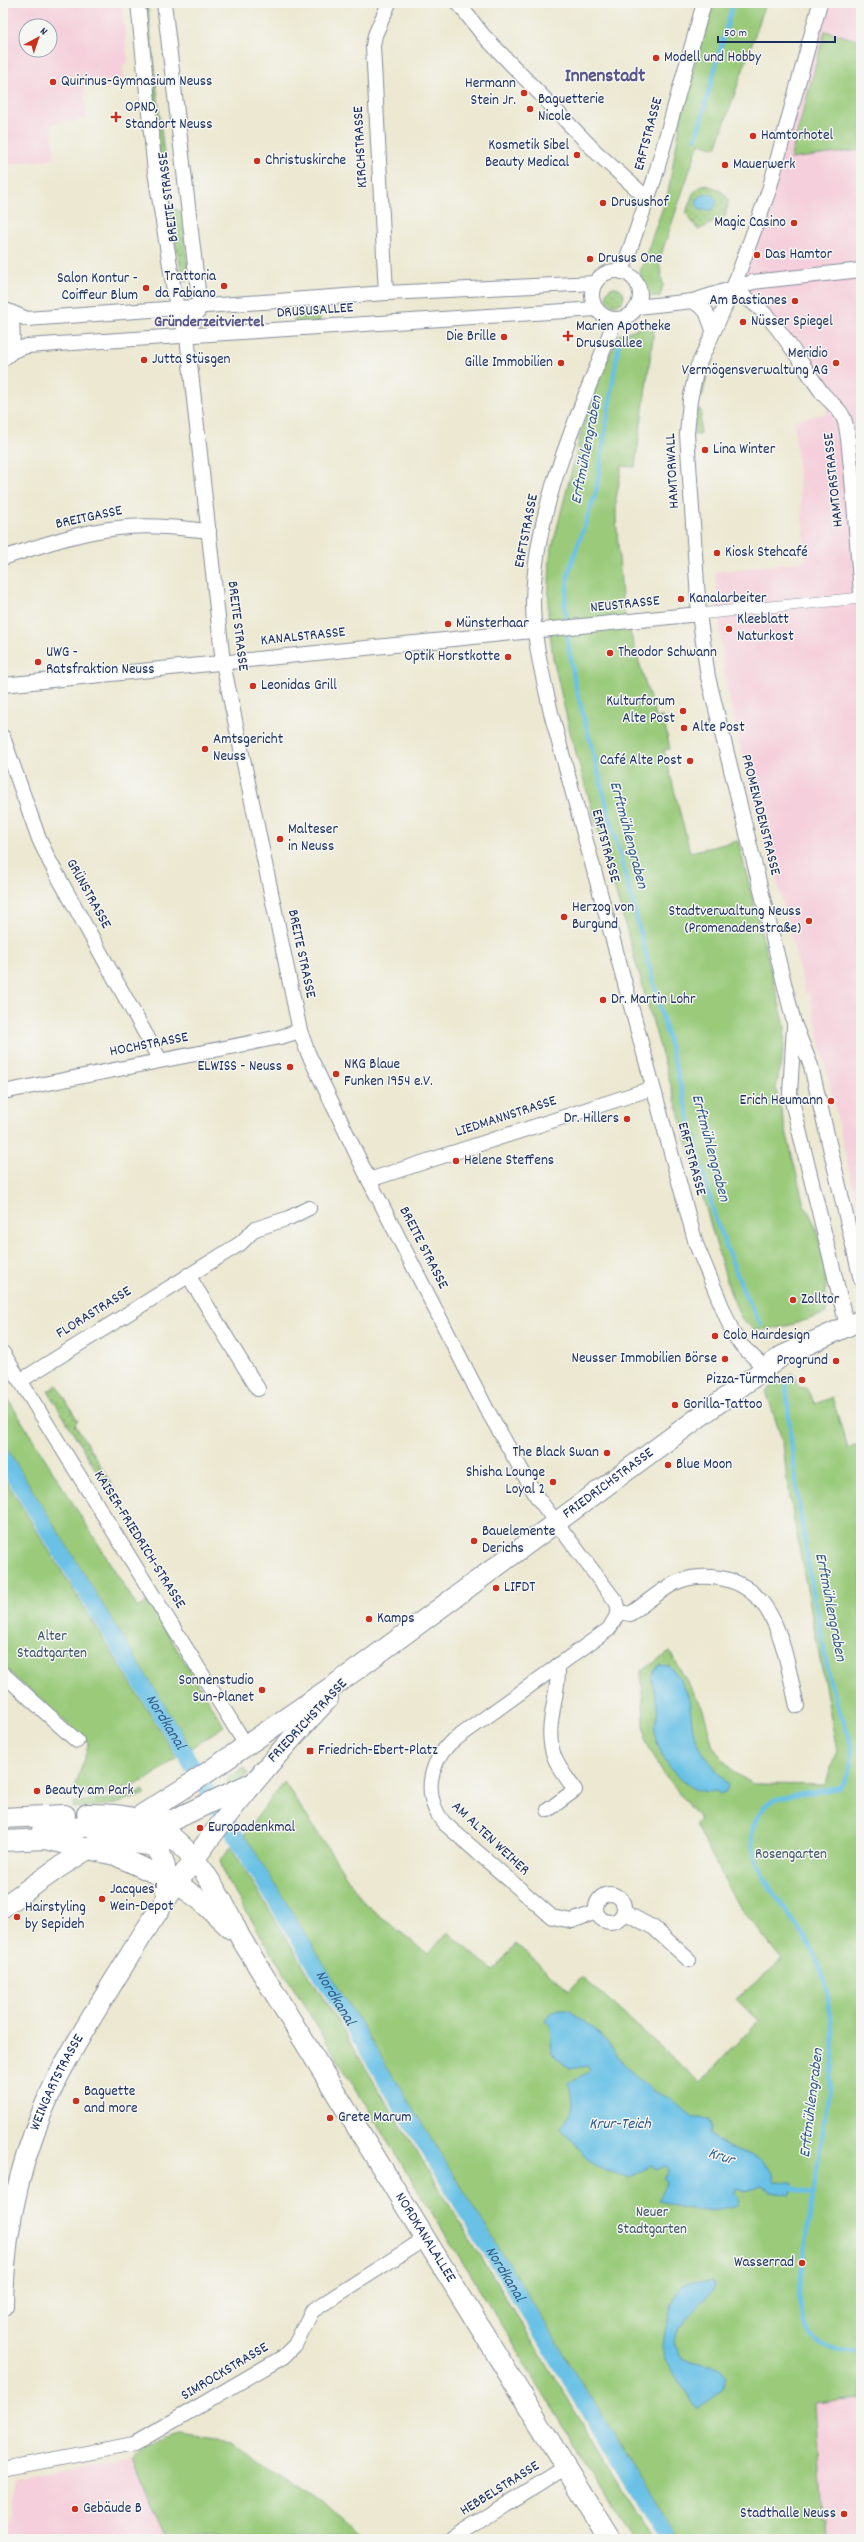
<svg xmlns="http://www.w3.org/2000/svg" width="864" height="2542" font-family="Dekko,sans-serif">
<defs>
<pattern id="grass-dots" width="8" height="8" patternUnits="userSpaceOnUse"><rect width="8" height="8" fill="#9aca7a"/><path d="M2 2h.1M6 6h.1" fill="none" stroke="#7da467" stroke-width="1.8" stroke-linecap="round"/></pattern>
</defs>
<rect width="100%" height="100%" fill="#f6f6f2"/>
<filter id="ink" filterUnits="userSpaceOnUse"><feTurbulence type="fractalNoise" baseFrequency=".025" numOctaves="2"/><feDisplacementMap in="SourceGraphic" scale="8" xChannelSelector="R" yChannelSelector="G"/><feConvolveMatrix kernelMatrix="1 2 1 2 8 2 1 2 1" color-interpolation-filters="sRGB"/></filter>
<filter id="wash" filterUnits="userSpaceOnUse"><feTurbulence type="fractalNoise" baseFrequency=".012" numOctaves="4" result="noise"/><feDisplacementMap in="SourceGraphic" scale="16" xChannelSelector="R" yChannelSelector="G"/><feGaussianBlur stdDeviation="0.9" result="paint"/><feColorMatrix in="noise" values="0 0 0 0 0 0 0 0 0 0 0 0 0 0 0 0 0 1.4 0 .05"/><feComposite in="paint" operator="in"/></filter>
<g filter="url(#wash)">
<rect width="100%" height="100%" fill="#ece8d1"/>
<g fill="#f5cfdb" fill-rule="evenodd">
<path d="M3,3H121L128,62L123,65L124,80L83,84L87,119L51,124L55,159L3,164ZM26,26H50V50H26Z"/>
<polygon points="821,3 861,3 861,1225 809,992 805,993 770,853 766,853 731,707 724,671 715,572 806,561 794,420 826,414 829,402 756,307 732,293"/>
<polygon points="861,2399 861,2539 827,2539 826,2519 822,2519 815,2403"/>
<polygon points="133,2458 167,2539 6,2539 15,2480"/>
</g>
<g fill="url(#grass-dots)" stroke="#5a7c6c">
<polygon points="144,3 147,3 170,207 182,212 189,280 184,282 162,181"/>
<polygon points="704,184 720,190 729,200 725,217 698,230 686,213 693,193"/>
<circle cx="615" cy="296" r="9"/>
<polygon points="319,305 320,322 295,324 294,308"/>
<polygon points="706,366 709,367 702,397 697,396"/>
<polygon points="696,409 701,410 700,435 694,435"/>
<polygon points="57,1385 78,1421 75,1424 118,1495 113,1498 48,1391"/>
<polygon points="244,1767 249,1774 231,1787 226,1779"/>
<polygon points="143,1790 146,1794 116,1804 73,1808 73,1802 123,1798"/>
</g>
<g fill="#9aca7a" stroke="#5a7c6c">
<polygon points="711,3 766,3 716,148 699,143 659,261 663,286 660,296 649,297 645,294 640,272 668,193 683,108"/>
<polygon points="825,31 861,41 861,150 790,159"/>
<path d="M655,323L635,467L622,466L616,499V518L623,609L656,718L663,717L670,749L664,750L690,852L738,841L785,1026L784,1046L776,1089L804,1205C826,1236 826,1277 826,1313C802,1322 780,1330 754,1330L741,1318L729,1289L570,732L553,658L548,613L550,556L587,409L618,335Z"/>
<polygon points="792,1373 796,1377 796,1383 799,1387 806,1388 815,1404 832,1397 848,1449 861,1443 861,2399 815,2403 822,2519 826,2519 827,2539 678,2539 244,1834 284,1782 364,1903 428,1954 448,1932 493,1971 516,1944 569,1991 582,1977 701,2083 758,2021 736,1999 782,1960 736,1902 696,1825 700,1819 665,1776 645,1740 641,1671 670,1652 703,1709 713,1747 733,1772 753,1784 825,1785 837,1751 787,1482 783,1443 766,1391"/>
<polygon points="3,1391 138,1608 148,1602 224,1726 191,1748 3,1442"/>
<polygon points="3,1476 177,1758 146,1780 110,1793 87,1795 75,1788 89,1743 3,1667"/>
<polygon points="231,1847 653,2539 633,2539 225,1877 220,1860"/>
<path d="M179,2435L232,2442L325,2504L361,2539H167L133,2458C146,2445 162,2440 179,2435Z"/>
</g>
<g fill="#69c1e6" stroke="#4278a2">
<polygon points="705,194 711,194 717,200 715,207 711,210 700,210 696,203 697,199"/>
<path d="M659,1665L669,1666L680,1678L689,1698L693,1731L703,1753L728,1785L726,1791L720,1794L716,1791C687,1798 657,1757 654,1730C653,1726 656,1723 657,1719C659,1705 653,1689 651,1676Z"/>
<path d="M558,2009H569L605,2039L627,2068L653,2091L672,2099L693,2118H704L710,2121L712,2127L709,2134C714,2138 719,2143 724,2145C743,2153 772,2158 774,2182L793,2183L790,2194L771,2191L761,2186L747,2191L736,2188L735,2192L740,2200L738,2205C709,2213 685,2211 658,2200L667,2181L664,2178L669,2170L666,2166L656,2170L651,2166L629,2177C586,2167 588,2157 561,2127C573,2114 577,2102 568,2085C572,2078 584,2077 591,2070L588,2066L569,2069L552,2053L550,2027L545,2021L550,2014Z"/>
<path d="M713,2282L715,2286L713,2290L679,2329L674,2344L679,2355L683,2359L718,2367L726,2378L722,2390L697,2409L665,2360C659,2345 671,2299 681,2286L687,2283Z"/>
</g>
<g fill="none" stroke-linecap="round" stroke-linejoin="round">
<g stroke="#69c1e6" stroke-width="4.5">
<polyline points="696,138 733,3"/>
<polyline points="619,342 596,492 569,571 565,603 568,642 575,684 716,1221 746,1297 761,1324"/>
<path d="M786,1380C791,1460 803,1538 818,1618C824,1644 826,1673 835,1698C846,1732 864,1755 840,1787C822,1793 781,1793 767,1805C720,1847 794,1913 813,1951C830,1986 833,2026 833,2064L798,2295C804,2335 816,2356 861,2350"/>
<polyline points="785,2186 814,2194"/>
</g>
<path stroke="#69c1e6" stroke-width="16" id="s1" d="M3,1458L668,2539"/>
</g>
</g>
<g filter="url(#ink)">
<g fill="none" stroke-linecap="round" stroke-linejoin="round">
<g stroke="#848c98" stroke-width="12">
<polyline id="pedestrian" points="699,614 861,598"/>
</g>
<g stroke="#848c98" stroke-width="16">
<g id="minor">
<path d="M138,3L155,172L177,309L187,336L223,663L300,1031L308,1053L369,1180L486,1408L537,1497L617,1603L619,1612L609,1629L450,1743C428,1766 423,1797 444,1823L552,1917L572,1921L596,1912"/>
<polyline points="164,3 200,307 187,336"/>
<polyline points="458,3 483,35 597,153 648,199"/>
<polyline points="820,3 769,190 732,291 697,368 690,400 687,434 699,614 708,677 794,1023 811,1066 861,1280"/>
<circle cx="616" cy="295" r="24"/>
<polyline points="622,272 654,180 704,3"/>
<path d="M732,291C769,302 800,364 823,394C831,403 842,410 845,422C849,437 849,453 851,467C855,509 857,550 861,592"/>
<polyline points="386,293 373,46 375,35 389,3"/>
<polyline points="693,301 706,311 713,330"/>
<polyline points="637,307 693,301 753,282 861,270"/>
<polyline points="3,309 27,319 386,293 595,283"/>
<polyline points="12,314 13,351"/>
<path d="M615,320C581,410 535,503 533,602C533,639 543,676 551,713L696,1244L733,1333L741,1345L765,1368"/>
<polyline points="3,359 13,351 27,346 596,309"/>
<path d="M3,558C40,546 79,532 118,528C148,524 178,528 209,531"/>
<polyline points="3,685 699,614"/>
<polyline points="3,737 39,839 50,862 160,1060"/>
<polyline points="794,1027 790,1093 847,1326"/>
<polyline points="3,1092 280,1037 300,1031"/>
<polyline points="369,1180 653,1088"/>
<polyline points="188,1275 258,1389"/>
<polyline points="3,1353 246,1745"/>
<polyline points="20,1381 241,1243 255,1229 289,1218 309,1208"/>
<path d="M619,1612L630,1614C645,1604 659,1591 675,1583C690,1576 704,1576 720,1578C780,1588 785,1658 797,1706"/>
<polyline points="3,1674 77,1741"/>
<path d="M548,1810L575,1790C568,1779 558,1768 554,1756C543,1726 560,1695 558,1665"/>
<circle cx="610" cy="1908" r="14"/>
<polyline points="624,1912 654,1928 689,1960"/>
<polyline points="3,2469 134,2444 283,2357 295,2345 312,2311 426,2238"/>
<polyline points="451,2539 566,2467"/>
</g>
</g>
<g stroke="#848c98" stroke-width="22">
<g id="secondary">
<path id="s2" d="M87,1814C109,1814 133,1815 153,1825C194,1845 222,1897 240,1937L610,2539"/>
<polyline points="3,1818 65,1815"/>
<path d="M127,1823C150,1836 172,1858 164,1887"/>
<polyline points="145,1824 175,1819 247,1785"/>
<polyline points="42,1830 110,1825"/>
<polyline points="3,1841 45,1839 115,1855 176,1883 199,1899 231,1929"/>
<polyline points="97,1847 128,1842 161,1847"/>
<path id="s3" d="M3,1907L58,1868L189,1785L356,1670L782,1356L861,1320"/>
<path id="s4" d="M3,2306C4,2231 21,2155 53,2087C72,2047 97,2009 120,1971C181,1870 247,1785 328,1699"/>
</g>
</g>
<use href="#pedestrian" stroke="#fff" stroke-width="11"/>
<use href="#minor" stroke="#fff" stroke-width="14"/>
<use href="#secondary" stroke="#fff" stroke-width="20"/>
</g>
</g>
<g fill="#c8321e" stroke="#f6f6f2" stroke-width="1.5">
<circle cx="656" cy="58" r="4"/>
<circle cx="53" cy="82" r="4"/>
<circle cx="524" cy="93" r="4"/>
<circle cx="530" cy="109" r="4"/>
<path d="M114 111h4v4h4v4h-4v4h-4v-4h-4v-4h4z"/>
<circle cx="753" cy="136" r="4"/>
<circle cx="577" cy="155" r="4"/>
<circle cx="257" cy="161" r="4"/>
<circle cx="725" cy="165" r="4"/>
<circle cx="603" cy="203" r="4"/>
<circle cx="794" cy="223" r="4"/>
<circle cx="757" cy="255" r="4"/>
<circle cx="590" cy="259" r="4"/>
<circle cx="224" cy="286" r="4"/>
<circle cx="146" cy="288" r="4"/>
<circle cx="795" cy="301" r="4"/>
<circle cx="743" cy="322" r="4"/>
<path d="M566 330h4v4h4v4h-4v4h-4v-4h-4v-4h4z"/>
<circle cx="504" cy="337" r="4"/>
<circle cx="144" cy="360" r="4"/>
<circle cx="561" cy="363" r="4"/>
<circle cx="836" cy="363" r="4"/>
<circle cx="705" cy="450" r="4"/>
<circle cx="717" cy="553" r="4"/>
<circle cx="681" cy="599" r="4"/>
<circle cx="448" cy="624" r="4"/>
<circle cx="729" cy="629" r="4"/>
<circle cx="610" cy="653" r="4"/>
<circle cx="508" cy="657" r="4"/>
<circle cx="38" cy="662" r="4"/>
<circle cx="253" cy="686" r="4"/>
<circle cx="683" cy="711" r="4"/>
<circle cx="684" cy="728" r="4"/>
<circle cx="205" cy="749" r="4"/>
<circle cx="690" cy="761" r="4"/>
<circle cx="280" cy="839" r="4"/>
<circle cx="564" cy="917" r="4"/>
<circle cx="809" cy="921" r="4"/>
<circle cx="603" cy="1000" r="4"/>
<circle cx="290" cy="1067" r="4"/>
<circle cx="336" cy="1074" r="4"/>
<circle cx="831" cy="1101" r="4"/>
<circle cx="627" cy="1119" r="4"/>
<circle cx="456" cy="1161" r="4"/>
<circle cx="793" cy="1300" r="4"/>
<circle cx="715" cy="1336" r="4"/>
<circle cx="725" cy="1359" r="4"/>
<circle cx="836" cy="1361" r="4"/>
<circle cx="802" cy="1380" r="4"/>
<circle cx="675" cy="1405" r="4"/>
<circle cx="607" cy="1453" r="4"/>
<circle cx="668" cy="1465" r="4"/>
<circle cx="553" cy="1482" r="4"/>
<circle cx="474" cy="1541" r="4"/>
<circle cx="496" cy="1588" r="4"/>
<circle cx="369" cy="1619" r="4"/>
<circle cx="262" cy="1690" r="4"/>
<rect x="306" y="1747" width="8" height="8" rx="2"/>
<circle cx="37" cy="1791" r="4"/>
<circle cx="200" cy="1828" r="4"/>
<circle cx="102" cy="1899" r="4"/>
<circle cx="17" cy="1917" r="4"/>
<circle cx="76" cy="2101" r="4"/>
<circle cx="330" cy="2118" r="4"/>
<circle cx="802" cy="2263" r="4"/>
<circle cx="75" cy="2509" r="4"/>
<circle cx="844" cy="2514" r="4"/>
</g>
<g text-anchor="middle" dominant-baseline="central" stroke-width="3" stroke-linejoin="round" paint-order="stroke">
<g font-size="15" fill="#1b2f5e" stroke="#f6f6f2" text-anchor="start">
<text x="664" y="58">Modell und Hobby</text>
<text x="61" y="82">Quirinus-Gymnasium Neuss</text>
<text x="516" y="84" text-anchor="end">Hermann<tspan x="516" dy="17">Stein Jr.</tspan></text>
<text x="538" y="100">Baguetterie<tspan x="538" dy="17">Nicole</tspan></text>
<text x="125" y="108">OPND,<tspan x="125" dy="17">Standort Neuss</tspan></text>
<text x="761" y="136">Hamtorhotel</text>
<text x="569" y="146" text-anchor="end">Kosmetik Sibel<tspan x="569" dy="17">Beauty Medical</tspan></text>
<text x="265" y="161">Christuskirche</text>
<text x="733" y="165">Mauerwerk</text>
<text x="611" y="203">Drusushof</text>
<text x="786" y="223" text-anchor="end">Magic Casino</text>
<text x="765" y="255">Das Hamtor</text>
<text x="598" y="259">Drusus One</text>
<text x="216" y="277" text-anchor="end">Trattoria<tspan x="216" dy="17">da Fabiano</tspan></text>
<text x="138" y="279" text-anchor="end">Salon Kontur -<tspan x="138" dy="17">Coiffeur Blum</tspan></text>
<text x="787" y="301" text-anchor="end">Am Bastianes</text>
<text x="751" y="322">Nüsser Spiegel</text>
<text x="576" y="327">Marien Apotheke<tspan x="576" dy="17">Drususallee</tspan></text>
<text x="496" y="337" text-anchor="end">Die Brille</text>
<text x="828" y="354" text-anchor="end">Meridio<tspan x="828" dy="17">Vermögensverwaltung AG</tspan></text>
<text x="152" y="360">Jutta Stüsgen</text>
<text x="553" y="363" text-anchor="end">Gille Immobilien</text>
<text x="713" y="450">Lina Winter</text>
<text x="725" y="553">Kiosk Stehcafé</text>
<text x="689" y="599">Kanalarbeiter</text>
<text x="737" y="620">Kleeblatt<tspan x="737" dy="17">Naturkost</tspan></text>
<text x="456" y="624">Münsterhaar</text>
<text x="46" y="653">UWG -<tspan x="46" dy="17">Ratsfraktion Neuss</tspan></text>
<text x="618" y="653">Theodor Schwann</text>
<text x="500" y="657" text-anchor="end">Optik Horstkotte</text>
<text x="261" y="686">Leonidas Grill</text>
<text x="675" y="702" text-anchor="end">Kulturforum<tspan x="675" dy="17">Alte Post</tspan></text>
<text x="692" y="728">Alte Post</text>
<text x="213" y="740">Amtsgericht<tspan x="213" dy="17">Neuss</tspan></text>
<text x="682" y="761" text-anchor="end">Café Alte Post</text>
<text x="288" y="830">Malteser<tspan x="288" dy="17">in Neuss</tspan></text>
<text x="572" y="908">Herzog von<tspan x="572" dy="17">Burgund</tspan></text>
<text x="801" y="912" text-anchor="end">Stadtverwaltung Neuss<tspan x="801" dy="17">(Promenadenstraße)</tspan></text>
<text x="611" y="1000">Dr. Martin Lohr</text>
<text x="344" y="1065">NKG Blaue<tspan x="344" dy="17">Funken 1954 e.V.</tspan></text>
<text x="282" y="1067" text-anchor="end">ELWISS - Neuss</text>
<text x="823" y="1101" text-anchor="end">Erich Heumann</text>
<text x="619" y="1119" text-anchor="end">Dr. Hillers</text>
<text x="464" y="1161">Helene Steffens</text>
<text x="801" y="1300">Zolltor</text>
<text x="723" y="1336">Colo Hairdesign</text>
<text x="717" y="1359" text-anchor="end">Neusser Immobilien Börse</text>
<text x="828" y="1361" text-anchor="end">Progrund</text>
<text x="794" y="1380" text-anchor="end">Pizza-Türmchen</text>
<text x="683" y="1405">Gorilla-Tattoo</text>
<text x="599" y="1453" text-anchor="end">The Black Swan</text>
<text x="676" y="1465">Blue Moon</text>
<text x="545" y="1473" text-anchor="end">Shisha Lounge<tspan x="545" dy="17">Loyal 2</tspan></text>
<text x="482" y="1532">Bauelemente<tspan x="482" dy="17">Derichs</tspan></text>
<text x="504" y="1588">LIFDT</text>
<text x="377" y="1619">Kamps</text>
<text x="254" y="1681" text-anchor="end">Sonnenstudio<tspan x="254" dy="17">Sun-Planet</tspan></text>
<text x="318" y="1751">Friedrich-Ebert-Platz</text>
<text x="45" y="1791">Beauty am Park</text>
<text x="208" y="1828">Europadenkmal</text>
<text x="110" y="1890">Jacques'<tspan x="110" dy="17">Wein-Depot</tspan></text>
<text x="25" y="1908">Hairstyling<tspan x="25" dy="17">by Sepideh</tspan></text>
<text x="84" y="2092">Baguette<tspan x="84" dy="17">and more</tspan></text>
<text x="338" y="2118">Grete Marum</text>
<text x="794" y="2263" text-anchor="end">Wasserrad</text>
<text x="83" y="2509">Gebäude B</text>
<text x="836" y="2514" text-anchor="end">Stadthalle Neuss</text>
</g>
<g font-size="15" fill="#1b2f5e" stroke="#f6f6f2">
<text transform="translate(649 134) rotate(-75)">ERFTSTRASSE</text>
<text transform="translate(361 147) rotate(-93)">KIRCHSTRASSE</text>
<text transform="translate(169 197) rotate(-97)">BREITE STRASSE</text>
<text transform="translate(315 311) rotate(-4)">DRUSUSALLEE</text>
<text transform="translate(673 471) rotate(-93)">HAMTORWALL</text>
<text transform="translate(834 480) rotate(-96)">HAMTORSTRASSE</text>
<text transform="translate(89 518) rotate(-12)">BREITGASSE</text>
<text transform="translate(527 531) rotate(-79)">ERFTSTRASSE</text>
<text transform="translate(625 605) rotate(-6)">NEUSTRASSE</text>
<text transform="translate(237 626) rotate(83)">BREITE STRASSE</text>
<text transform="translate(303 637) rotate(-6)">KANALSTRASSE</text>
<text transform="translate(760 815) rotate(76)">PROMENADENSTRASSE</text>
<text transform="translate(605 846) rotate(75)">ERFTSTRASSE</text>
<text transform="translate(88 894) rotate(61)">GRÜNSTRASSE</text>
<text transform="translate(301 954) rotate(78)">BREITE STRASSE</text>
<text transform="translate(149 1045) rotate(-11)">HOCHSTRASSE</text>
<text transform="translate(506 1117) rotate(-18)">LIEDMANNSTRASSE</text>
<text transform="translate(691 1159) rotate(75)">ERFTSTRASSE</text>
<text transform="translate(423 1248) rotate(63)">BREITE STRASSE</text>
<text transform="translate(94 1313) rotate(-32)">FLORASTRASSE</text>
<text stroke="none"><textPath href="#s3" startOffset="739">FRIEDRICHSTRASSE</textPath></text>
<text transform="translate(139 1540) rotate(58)">KAISER-FRIEDRICH-STRASSE</text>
<text transform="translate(308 1721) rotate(-47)">FRIEDRICHSTRASSE</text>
<text transform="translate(490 1839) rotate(43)">AM ALTEN WEIHER</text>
<text stroke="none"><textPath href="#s4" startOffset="232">WEINGARTSTRASSE</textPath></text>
<text stroke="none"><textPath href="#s2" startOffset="565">NORDKANALALLEE</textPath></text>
<text transform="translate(225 2372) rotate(-31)">SIMROCKSTRASSE</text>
<text transform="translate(500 2489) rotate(-32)">HEBBELSTRASSE</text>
</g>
<g font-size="15" fill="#3b5665" stroke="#f6f6f2">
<text x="52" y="1637">Alter<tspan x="52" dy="17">Stadtgarten</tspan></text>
<text x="791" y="1855">Rosengarten</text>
<text x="652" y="2213">Neuer<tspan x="652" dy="17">Stadtgarten</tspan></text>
</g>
<g font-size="16" font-weight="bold" fill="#595689" stroke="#f6f6f2">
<text x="209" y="322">Gründerzeitviertel</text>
</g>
<g font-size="16" font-style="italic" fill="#325b87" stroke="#f6f6f2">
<text transform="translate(587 450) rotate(-79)">Erftmühlengraben</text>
<text transform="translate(628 835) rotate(75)">Erftmühlengraben</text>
<text transform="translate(710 1148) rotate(75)">Erftmühlengraben</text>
<text transform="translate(830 1607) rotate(79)">Erftmühlengraben</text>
<text stroke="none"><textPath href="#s1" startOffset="310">Nordkanal</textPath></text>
<text stroke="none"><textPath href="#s1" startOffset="634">Nordkanal</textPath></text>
<text transform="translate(812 2103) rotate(-83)">Erftmühlengraben</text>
<text x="620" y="2124">Krur-Teich</text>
<text transform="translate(721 2157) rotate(18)">Krur</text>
<text stroke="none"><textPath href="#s1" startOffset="958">Nordkanal</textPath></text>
</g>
<g font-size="19" font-weight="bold" fill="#595689" stroke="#f6f6f2">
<text x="605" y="77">Innenstadt</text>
</g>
</g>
<rect width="864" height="2542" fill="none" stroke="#f6f6f2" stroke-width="16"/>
<g transform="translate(38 38) rotate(40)"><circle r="19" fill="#f6f6f2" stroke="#9ea6b7"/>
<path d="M0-3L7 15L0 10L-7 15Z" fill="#c8321e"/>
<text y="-6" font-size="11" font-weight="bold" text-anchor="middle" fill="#1b2f5e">N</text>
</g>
<path d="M718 36v6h117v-6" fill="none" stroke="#1b2f5e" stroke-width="2"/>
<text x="724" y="36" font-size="12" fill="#1b2f5e" stroke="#f6f6f2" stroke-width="3" paint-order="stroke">50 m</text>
</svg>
